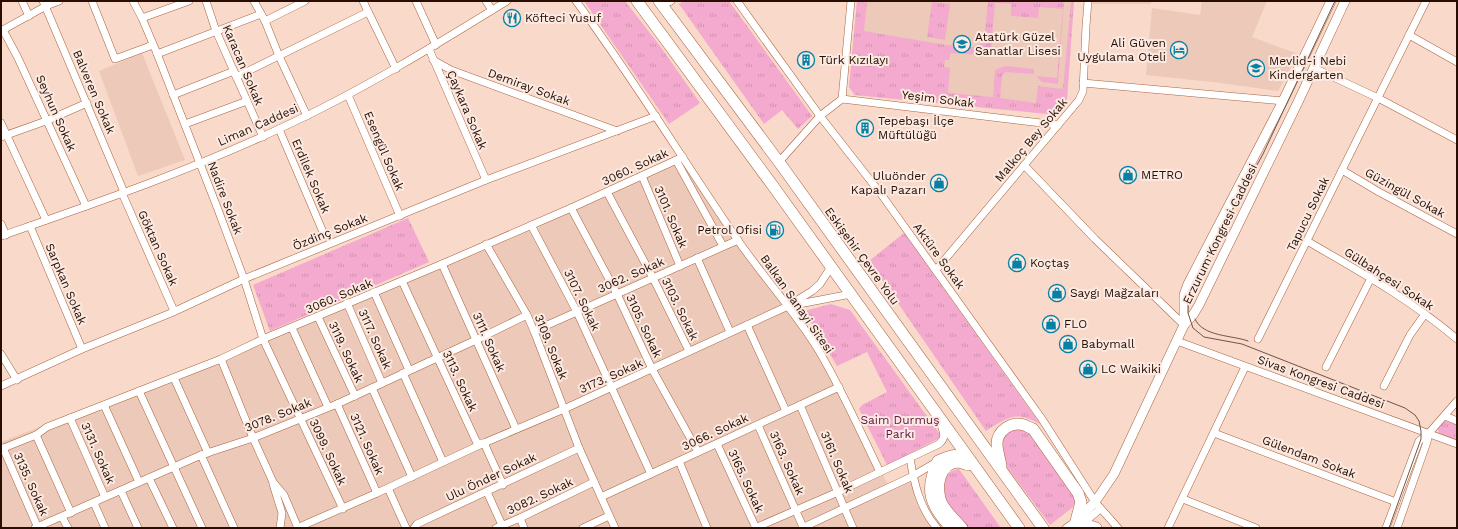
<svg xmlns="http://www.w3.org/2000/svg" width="1458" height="529" font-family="'Work Sans',sans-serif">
<defs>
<pattern id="grass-tufts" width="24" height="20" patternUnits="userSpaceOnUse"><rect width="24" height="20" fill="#f4aacf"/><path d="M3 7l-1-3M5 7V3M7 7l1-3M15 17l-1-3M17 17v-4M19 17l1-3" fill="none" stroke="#d191b0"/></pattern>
</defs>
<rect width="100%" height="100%" fill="#f9d9c9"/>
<g fill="#ecc9b8">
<polygon points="857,1 1074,1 1067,99 1055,111 1048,114 855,95 849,87"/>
<polygon points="1093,1 1151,1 1151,4 1092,4"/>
<polygon points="1202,1 1267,1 1252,37 1298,54 1278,91 1221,83 1146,75 1152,8 1200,15"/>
<polygon points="142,53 185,160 138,176 99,71"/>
<polygon points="682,161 829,365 888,485 906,475 936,528 1,528 1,442 266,340"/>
</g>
<g fill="url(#grass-tufts)">
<polygon points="584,1 625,1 660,46 700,103 669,124"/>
<polygon points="684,1 729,1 812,116 798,129 782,110 764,124 679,4"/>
<polygon points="857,1 867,1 864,31 946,45 976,47 984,41 988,1 1064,1 1058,84 1042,82 1036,76 1057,78 1063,9 1039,7 1038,18 1011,16 1011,4 995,3 991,49 982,55 950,53 949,60 945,60 944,67 950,68 948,93 993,97 995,70 1005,66 1034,69 1034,74 1005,72 1002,76 1000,98 1036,103 1038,86 1063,89 1071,1 1074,1 1067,99 1055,111 1048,114 855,95 849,87"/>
<polygon points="932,2 950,4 945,40 927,37"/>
<polygon points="408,218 429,262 270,331 253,285"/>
<path d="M904,233L1041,425C1016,410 1009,417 986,431L869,261Z"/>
<polygon points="831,304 850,310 942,437 887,465 859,409 862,405 887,392 867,352 837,366 804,311"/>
<polygon points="1445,421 1457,425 1457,441 1439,433 1437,427 1441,422"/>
<polygon points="1011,427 1032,431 1076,499 1073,507 1050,525 1001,459 1000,437"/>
<path d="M959,469L1001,528H967L960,521L942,494C944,482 945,471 959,469Z"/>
</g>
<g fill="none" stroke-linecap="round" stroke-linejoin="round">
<g stroke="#aa633d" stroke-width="8">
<g id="minor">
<polyline points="22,1 29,16"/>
<polyline points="43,1 124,192"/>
<polyline points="92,1 115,59 153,45"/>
<polyline points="133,1 142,18 156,51 217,207 244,279 263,339 343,509"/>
<polyline points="206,1 216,31 263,137"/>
<polyline points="254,1 265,21 279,56 307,116"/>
<polyline points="363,1 396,69"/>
<polyline points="416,1 436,45"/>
<polyline points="486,1 492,10"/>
<path d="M576,1C633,78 683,160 737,239C763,277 795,311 819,351C842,390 860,431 880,472"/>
<polyline points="737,1 820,116 881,194 1042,419 1095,502 1118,528"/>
<polyline points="662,5 671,1"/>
<polyline points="142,18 189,1"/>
<polyline points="265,21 305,1"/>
<polyline points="3,30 18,58 86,206"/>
<polyline points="1,31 46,6 59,1"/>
<polyline points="1409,35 1457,62"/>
<polyline points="429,49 486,180"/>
<polyline points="157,54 261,14"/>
<polyline points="433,60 451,70 617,131"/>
<polyline points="1314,68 1378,98 1457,140"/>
<polyline points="236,77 368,12"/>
<polyline points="1083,83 1283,101"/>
<polyline points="173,95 234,71"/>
<polyline points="348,95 400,216"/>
<polyline points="842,99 851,1"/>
<polyline points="1,123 46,220"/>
<polyline points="185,124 247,101"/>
<polyline points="279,129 323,232"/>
<polyline points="1,137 46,121 87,103"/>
<polyline points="676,160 723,246"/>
<polyline points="779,162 820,116 842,99 1058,125"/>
<polyline points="1024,165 1095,239 1184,325"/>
<polyline points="1342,170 1379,192 1457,234"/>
<polyline points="642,176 680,266"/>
<polyline points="607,192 653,278 689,351"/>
<polyline points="122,193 174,311"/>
<polyline points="571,208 617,294 652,369 698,452"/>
<polyline points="1,224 6,235"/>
<polyline points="531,225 577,312 651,474"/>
<polyline points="30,226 82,349"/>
<path d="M1,236C96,203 192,170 283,127C361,91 434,46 507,1"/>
<path d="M1307,241C1359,271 1411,300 1457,339"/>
<polyline points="486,244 527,315 534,331 579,448 615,528"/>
<polyline points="697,258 730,332"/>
<polyline points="442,264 516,429"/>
<polyline points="936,270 1079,100 1083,91 1086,26 1088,1"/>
<polyline points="402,281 477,443 484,443 503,485"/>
<polyline points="374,292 409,370"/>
<polyline points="347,303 382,383"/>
<polyline points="794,305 851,294"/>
<polyline points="318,317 355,396"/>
<polyline points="747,325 786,411"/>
<polyline points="292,328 328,407"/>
<polyline points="534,331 738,240"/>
<polyline points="1258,339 1426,1"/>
<polyline points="1177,341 1457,444"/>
<polyline points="1,354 17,380"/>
<polyline points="221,359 253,438 273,482 284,495 298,528"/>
<polyline points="1326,367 1371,278"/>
<polyline points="403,373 443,462"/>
<polyline points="174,378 208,453"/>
<polyline points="1,386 82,349 171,313 244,279 486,180 656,116"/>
<polyline points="1384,386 1410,335 1425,314"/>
<polyline points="372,388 412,477"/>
<polyline points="139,391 202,528"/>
<polyline points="337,404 377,493"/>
<polyline points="104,405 139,482"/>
<polyline points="800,405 853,528"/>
<polyline points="1445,416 1457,421"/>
<polyline points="70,418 105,497"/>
<polyline points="758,425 803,527"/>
<polyline points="1214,433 1396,502"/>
<polyline points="36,435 71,513"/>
<polyline points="717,444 756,528"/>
<polyline points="3,448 38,528"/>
<polyline points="1,449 36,435 47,427 221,359 263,339 442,264 571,208 683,157"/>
<polyline points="201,455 234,528"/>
<path d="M910,458C914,483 920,509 937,528"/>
<polyline points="679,461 707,528"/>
<polyline points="149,478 173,528"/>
<polyline points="273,484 282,513 280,528"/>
<polyline points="388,488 406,528"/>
<polyline points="121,491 138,528"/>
<polyline points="487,492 502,525"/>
<polyline points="601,497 839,387"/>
<polyline points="1183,499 1256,528"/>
<polyline points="94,503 105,528"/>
<polyline points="62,517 68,528"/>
<polyline points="520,518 524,528"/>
<polyline points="1079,527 1100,509"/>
<polyline points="35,528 201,455 253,438 337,404 476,340 527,315"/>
<polyline points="297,528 377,493 484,443 564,409 788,306 812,291 820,284 831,267"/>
<polyline points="414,528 417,524 579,448"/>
<polyline points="496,528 520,518 594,482"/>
<polyline points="583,528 609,516"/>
<path d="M755,528L838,492L939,444C946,438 944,433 941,425"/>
<polyline points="802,528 913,476 938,461"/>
<polyline points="1066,528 1076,521"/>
<polyline points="1168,528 1245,367"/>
<polyline points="1386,528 1419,441 1429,433 1457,401"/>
<polyline points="1397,528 1427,442 1429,433"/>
</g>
</g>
<g stroke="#aa633d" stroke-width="10">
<g id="major">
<polyline points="1184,325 1184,295 1188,284 1283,101 1331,1"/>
<polyline points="1076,521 1095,502 1114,474 1184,325 1193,315 1199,305 1298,102 1345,1"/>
</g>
</g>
<g stroke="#aa633d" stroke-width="12">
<g id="highway">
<polyline points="637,1 773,186 1019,528"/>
<polyline points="659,1 779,162 1043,528"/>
<path d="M1001,466C1000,459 997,451 997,444C997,431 1011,421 1024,425C1027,426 1030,428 1033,429L1078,493L1081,502L1076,521"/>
<path d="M951,528C930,505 924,490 938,461C951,455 958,452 969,462"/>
<path d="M962,528C955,520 947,513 942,504C935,490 938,462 959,462C962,463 966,464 968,465"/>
<polyline points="1079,528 1090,526 1096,528"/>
</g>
</g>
<use href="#minor" stroke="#fff" stroke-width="7"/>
<use href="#major" stroke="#fff" stroke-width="9"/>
<use href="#highway" stroke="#fff" stroke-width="11"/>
<g stroke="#725447" stroke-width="1">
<polyline points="1335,1 1263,154 1193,282 1188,296 1188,313 1193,328 1204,337 1242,344 1405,408 1415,415 1419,421 1421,431 1421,439 1389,528"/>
<path d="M1195,319C1203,337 1232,335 1248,341"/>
</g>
</g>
<defs>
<g id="restaurant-ring" transform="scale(0.9)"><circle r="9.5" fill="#fbeae2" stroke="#0681a6" stroke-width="1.5"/><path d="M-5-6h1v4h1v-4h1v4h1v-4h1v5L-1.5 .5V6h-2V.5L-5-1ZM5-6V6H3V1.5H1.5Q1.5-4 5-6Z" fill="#0681a6"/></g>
<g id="school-ring" transform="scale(0.9)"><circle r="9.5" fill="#fbeae2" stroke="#0681a6" stroke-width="1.5"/><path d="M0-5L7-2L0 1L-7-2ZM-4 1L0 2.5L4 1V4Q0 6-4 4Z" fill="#0681a6"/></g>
<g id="hotel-ring" transform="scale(0.9)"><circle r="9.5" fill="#fbeae2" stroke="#0681a6" stroke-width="1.5"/><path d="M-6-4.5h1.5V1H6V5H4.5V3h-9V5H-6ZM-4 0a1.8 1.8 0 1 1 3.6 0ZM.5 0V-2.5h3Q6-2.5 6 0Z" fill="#0681a6"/></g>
<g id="building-ring" transform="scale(0.9)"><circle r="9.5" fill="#fbeae2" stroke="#0681a6" stroke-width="1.5"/><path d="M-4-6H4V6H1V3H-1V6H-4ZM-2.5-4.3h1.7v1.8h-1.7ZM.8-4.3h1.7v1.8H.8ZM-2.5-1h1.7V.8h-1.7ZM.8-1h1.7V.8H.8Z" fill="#0681a6"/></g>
<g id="shop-ring" transform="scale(0.9)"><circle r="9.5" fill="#fbeae2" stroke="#0681a6" stroke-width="1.5"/><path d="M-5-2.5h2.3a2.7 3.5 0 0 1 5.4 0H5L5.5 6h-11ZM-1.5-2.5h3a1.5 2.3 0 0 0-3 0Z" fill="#0681a6"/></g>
<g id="fuel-ring" transform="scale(0.9)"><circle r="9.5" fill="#fbeae2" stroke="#0681a6" stroke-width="1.5"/><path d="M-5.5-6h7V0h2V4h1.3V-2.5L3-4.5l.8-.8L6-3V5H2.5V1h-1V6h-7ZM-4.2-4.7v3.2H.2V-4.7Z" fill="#0681a6"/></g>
</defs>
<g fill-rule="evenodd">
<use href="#restaurant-ring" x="512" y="18"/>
<use href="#school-ring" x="962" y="44"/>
<use href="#hotel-ring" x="1179" y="50"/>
<use href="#building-ring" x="806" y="60"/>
<use href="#school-ring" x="1256" y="68"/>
<use href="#building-ring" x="865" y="128"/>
<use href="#shop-ring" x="1128" y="175"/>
<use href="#shop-ring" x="939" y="183"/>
<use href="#fuel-ring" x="775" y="230"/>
<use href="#shop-ring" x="1017" y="263"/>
<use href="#shop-ring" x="1057" y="293"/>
<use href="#shop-ring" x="1051" y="324"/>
<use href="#shop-ring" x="1068" y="344"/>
<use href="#shop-ring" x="1088" y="369"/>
</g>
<g text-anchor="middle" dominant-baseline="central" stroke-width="4" stroke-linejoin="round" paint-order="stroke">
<g font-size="12" fill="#290d01" stroke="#fbeae2" text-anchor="start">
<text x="525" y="18">Köfteci Yusuf</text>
<text x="975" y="37">Atatürk Güzel<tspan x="975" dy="14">Sanatlar Lisesi</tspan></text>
<text x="1166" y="43" text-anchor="end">Ali Güven<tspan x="1166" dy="14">Uygulama Oteli</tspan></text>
<text x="819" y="60">Türk Kızılayı</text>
<text x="1269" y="61">Mevlid-i Nebi<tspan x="1269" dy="14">Kindergarten</tspan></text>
<text x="878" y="121">Tepebaşı İlçe<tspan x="878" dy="14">Müftülüğü</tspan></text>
<text x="1141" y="175">METRO</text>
<text x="926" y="176" text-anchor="end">Uluönder<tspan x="926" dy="14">Kapalı Pazarı</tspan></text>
<text x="762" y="230" text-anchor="end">Petrol Ofisi</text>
<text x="1030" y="263">Koçtaş</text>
<text x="1070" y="293">Saygı Mağzaları</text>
<text x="1064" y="324">FLO</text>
<text x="1081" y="344">Babymall</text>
<text x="1101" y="369">LC Waikiki</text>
</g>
<g font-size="12" fill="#290d01" stroke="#fbeae2">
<text transform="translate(243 65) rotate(67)">Karacan Sokak</text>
<text transform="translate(529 87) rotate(20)">Demiray Sokak</text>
<text transform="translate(94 92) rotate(67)">Balveren Sokak</text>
<text transform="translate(938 99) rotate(7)">Yeşim Sokak</text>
<text transform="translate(467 110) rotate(67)">Çaykara Sokak</text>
<text transform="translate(56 113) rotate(66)">Seyhun Sokak</text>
<text transform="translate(258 125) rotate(-24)">Liman Caddesi</text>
<text transform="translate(1031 140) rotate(-50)">Malkoç Bey Sokak</text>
<text transform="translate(384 151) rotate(67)">Esengül Sokak</text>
<text transform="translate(635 167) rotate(-25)">3060. Sokak</text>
<text transform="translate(311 176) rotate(67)">Erdilek Sokak</text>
<text transform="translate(1405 193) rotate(29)">Güzingül Sokak</text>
<text transform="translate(225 198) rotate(69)">Nadire Sokak</text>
<text transform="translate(1308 214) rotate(-64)">Tapucu Sokak</text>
<text transform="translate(671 217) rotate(67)">3101. Sokak</text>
<text transform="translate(330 232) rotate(-22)">Özdinç Sokak</text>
<text transform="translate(1220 234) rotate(-64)">Erzurum Kongresi Caddesi</text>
<text transform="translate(158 248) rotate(66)">Göktan Sokak</text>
<text transform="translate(862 256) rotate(54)">Eskişehir Çevre Yolu</text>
<text transform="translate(939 256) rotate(54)">Aktüre Sokak</text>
<text transform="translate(631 275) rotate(-24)">3062. Sokak</text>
<text transform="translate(1389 279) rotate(33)">Gülbahçesi Sokak</text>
<text transform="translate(66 284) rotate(67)">Sarpkan Sokak</text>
<text transform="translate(339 296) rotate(-23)">3060. Sokak</text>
<text transform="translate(582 300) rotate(64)">3107. Sokak</text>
<text transform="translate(797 304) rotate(55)">Balkan Sanayi Sitesi</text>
<text transform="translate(680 309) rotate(64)">3103. Sokak</text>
<text transform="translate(644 326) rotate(65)">3105. Sokak</text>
<text transform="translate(375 339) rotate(66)">3117. Sokak</text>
<text transform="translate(489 342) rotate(66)">3111. Sokak</text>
<text transform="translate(551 347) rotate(68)">3109. Sokak</text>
<text transform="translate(346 352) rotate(65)">3119. Sokak</text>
<text transform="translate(611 376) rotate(-24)">3173. Sokak</text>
<text transform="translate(460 381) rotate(65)">3113. Sokak</text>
<text transform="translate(1321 382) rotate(20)">Sivas Kongresi Caddesi</text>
<text transform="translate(278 415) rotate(-22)">3078. Sokak</text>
<text transform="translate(715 432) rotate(-25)">3066. Sokak</text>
<text transform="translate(367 444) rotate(66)">3121. Sokak</text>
<text transform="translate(328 452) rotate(65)">3099. Sokak</text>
<text transform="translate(98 453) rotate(66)">3131. Sokak</text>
<text transform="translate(1309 457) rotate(21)">Gülendam Sokak</text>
<text transform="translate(837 462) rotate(67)">3161. Sokak</text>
<text transform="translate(787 463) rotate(66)">3163. Sokak</text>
<text transform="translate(491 477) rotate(-25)">Ulu Önder Sokak</text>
<text transform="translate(746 481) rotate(65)">3165. Sokak</text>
<text transform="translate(31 484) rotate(66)">3135. Sokak</text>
<text transform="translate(540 496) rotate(-25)">3082. Sokak</text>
</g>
<g font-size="12" fill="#631545" stroke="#fbeae2">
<text x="900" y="420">Saim Durmuş<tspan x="900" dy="14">Parkı</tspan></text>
</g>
</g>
<rect width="1458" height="529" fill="none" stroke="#290d01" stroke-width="4"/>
</svg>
